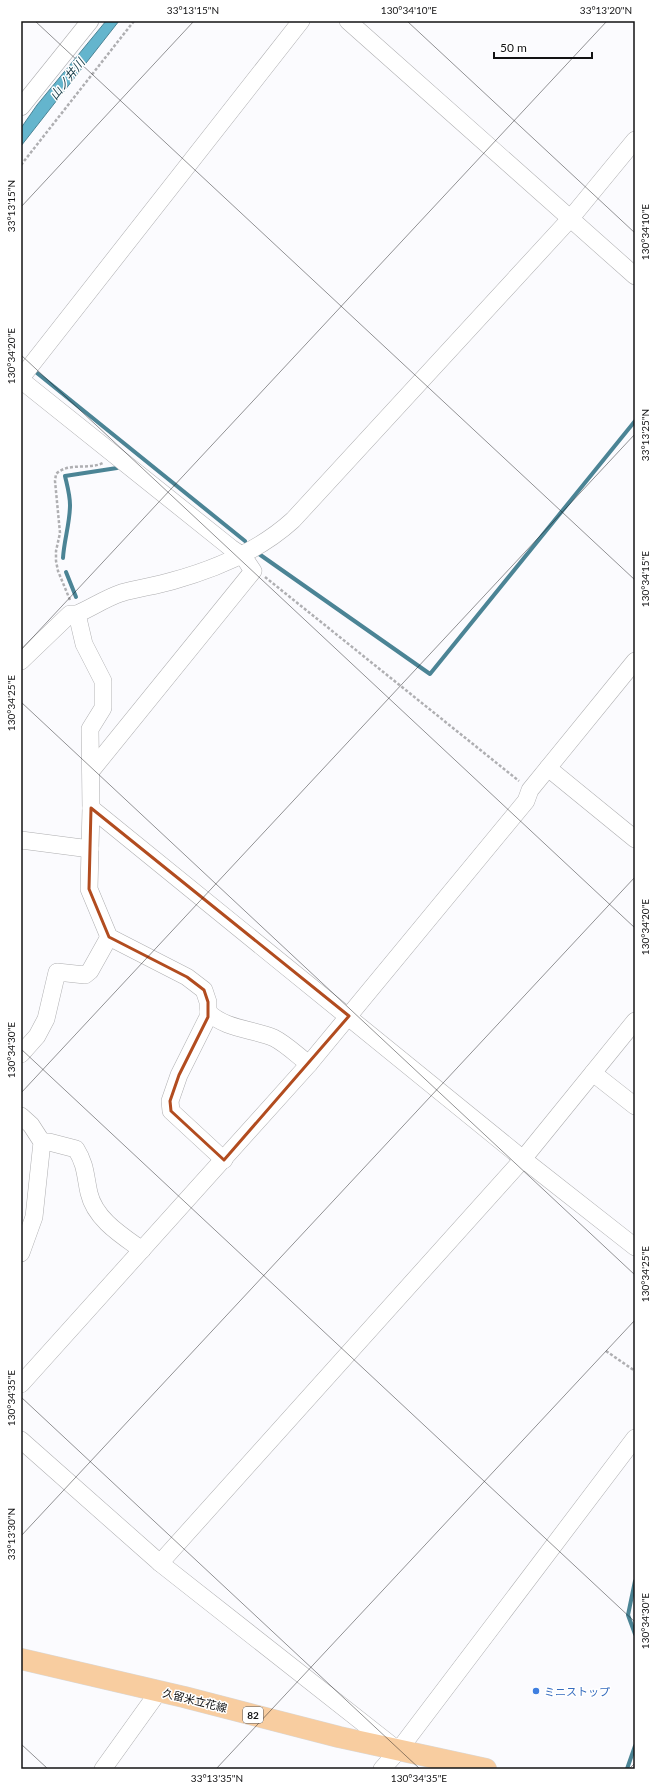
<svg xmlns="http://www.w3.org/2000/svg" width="656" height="1790" font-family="Lato,'Noto Sans JP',sans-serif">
<rect width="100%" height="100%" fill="#fbfbfe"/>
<polygon fill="#64b5cd" stroke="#4b8495" points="106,21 119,21 21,146 21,128 37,105"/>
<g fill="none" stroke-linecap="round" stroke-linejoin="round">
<g stroke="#4b8495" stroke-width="4">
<polyline points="32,369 245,541"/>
<polyline points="259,554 430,674 635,421"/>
<path d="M63,558C64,540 70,523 70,505C70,495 67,485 65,476L117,468"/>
<polyline points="66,572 76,597"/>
<polyline points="635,1581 628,1615 635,1634"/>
<polyline points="627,1769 635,1746"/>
</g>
<g stroke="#aeaeb0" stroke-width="18">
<g id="minor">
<polyline points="348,21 635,276"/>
<polyline points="21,107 90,21"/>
<polyline points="21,378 301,21"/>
<polyline points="21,380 231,548 243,556 253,571 91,771"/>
<polyline points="77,614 84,644 103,681 103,708 90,729 91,808 89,889 109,937 187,977 204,990 208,1002 208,1017 179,1075 170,1101 171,1111 224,1160"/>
<path d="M21,661L70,614H77C91,608 106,598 121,593C138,588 155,586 172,581C216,569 259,551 293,520L570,219L635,140"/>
<polyline points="548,768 635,839"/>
<polyline points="91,808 523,1159 635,1247"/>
<polyline points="21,840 90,849"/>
<path d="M208,1012C225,1029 253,1029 274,1038C286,1044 298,1056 309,1064"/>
<polyline points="21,1054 37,1036 46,1019 57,972 85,975 90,971 109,937"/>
<polyline points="593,1073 635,1106"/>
<polyline points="21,1116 31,1125 42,1142 34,1217 21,1253"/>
<path d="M42,1142H49L76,1149C86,1165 85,1175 89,1193C95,1219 121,1235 142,1250"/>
<polyline points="21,1384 309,1064 526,801 530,790 635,661"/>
<polyline points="21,1440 160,1563 395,1748"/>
<polyline points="160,1563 523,1159 635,1021"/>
<polyline points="103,1769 159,1691"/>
<polyline points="382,1769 398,1751 635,1438"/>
</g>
</g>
<g stroke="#d9d9d9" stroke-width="22">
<polyline id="major" points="21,1659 184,1697 339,1737 486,1769"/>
</g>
<g stroke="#afafb2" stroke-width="2.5" stroke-dasharray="3 2" stroke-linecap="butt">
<polyline points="21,165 134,21"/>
<polyline points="265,577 519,781"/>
<path d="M70,600L58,571L56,561V551L60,533L55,481L56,474C68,462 89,470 103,463"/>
<polyline points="606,1351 635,1371"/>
</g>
<use href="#minor" stroke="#fff" stroke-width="17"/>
<use href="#major" stroke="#f8cda0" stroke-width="21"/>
</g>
<path fill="none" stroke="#b24c1f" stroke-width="3" stroke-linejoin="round" d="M91,808L349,1016L224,1160L171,1111L170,1101L179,1075L208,1017V1002L204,990L187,977L109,937L89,889Z"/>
<path fill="none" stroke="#121213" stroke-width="1" stroke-opacity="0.45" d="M35,21L635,580M407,21L635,233M21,207L194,21M21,355L635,928M21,650L607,21M21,702L635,1275M21,1049L635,1622M21,1093L635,434M21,1397L420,1769M21,1536L635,877M21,1744L48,1769M216,1769L635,1320M629,1769L635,1763"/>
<circle fill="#3f7fe0" stroke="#fff" stroke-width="1.5" cx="536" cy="1691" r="4"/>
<g text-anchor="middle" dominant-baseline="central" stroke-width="3" stroke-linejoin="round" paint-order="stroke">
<rect fill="#fff" stroke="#59595a" stroke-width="1" x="243" y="1707" width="20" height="16" rx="3"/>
<g font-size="10" font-weight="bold" fill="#121213">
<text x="253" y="1715">82</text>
</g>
<g font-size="11" fill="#366cbe" stroke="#fff" text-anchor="start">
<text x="544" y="1691">ミニストップ</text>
</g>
<g font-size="11" fill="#121213" stroke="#fff">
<text transform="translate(195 1700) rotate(14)">久留米立花線</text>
</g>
<g font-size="12" font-style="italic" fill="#224752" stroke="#fff">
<text transform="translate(67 79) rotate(-52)">山ノ井川</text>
</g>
</g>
<rect width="656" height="1790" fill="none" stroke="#ffffff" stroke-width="44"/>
<path d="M494 52v6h98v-6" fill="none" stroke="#121213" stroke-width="2"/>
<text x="500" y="52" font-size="12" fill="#121213" stroke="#ffffff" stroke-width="3" paint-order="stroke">50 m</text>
<rect x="22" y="22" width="612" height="1746" fill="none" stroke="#121213" stroke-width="1.5"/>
<g font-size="10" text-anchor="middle" fill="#121213">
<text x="193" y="14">33°13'15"N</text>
<text x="409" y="14">130°34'10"E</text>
<text x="606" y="14">33°13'20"N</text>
<text transform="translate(11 206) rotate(-90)" y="4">33°13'15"N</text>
<text transform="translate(645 232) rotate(-90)" y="4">130°34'10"E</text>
<text transform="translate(11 356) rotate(-90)" y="4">130°34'20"E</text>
<text transform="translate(645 435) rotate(-90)" y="4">33°13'25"N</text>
<text transform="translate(645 579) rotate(-90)" y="4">130°34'15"E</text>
<text transform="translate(11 703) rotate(-90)" y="4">130°34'25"E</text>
<text transform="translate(645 927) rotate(-90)" y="4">130°34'20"E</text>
<text transform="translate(11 1050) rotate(-90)" y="4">130°34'30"E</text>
<text transform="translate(645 1274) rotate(-90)" y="4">130°34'25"E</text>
<text transform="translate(11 1398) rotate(-90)" y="4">130°34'35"E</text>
<text transform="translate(11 1534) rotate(-90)" y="4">33°13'30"N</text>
<text transform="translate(645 1621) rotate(-90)" y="4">130°34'30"E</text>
<text x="217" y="1782">33°13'35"N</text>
<text x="419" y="1782">130°34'35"E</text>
</g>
</svg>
